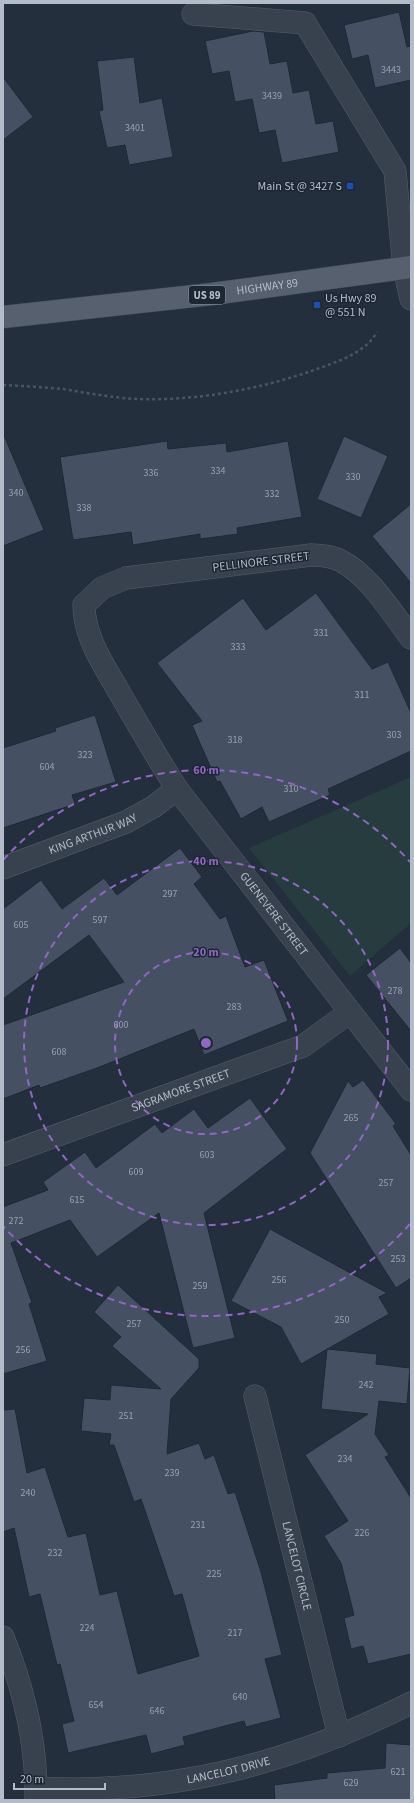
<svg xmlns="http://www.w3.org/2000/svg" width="414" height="1803" font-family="'Source Sans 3',sans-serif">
<rect width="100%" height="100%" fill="#242f3e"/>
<polygon fill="#263c3f" points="411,777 411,923 350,976 249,848"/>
<g fill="#455162" stroke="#1f2835">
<polygon points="399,12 407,47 411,46 411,80 375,88 368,55 352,59 344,25"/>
<polygon points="253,31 264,32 270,64 287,61 293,93 309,90 316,124 333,121 339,152 282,163 275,130 259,133 252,99 235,102 229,71 212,74 205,41"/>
<polygon points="134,57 140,103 162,98 173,157 129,165 125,145 107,148 99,111 103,110 97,61"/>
<polygon points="3,77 33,117 3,140"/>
<polygon points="3,433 44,530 3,546"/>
<polygon points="344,436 388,456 361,518 317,499"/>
<polygon points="167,441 168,449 226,443 227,452 288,441 302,517 237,528 238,534 200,539 200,534 133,545 131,532 73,540 60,457"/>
<polygon points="411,504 411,583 372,536"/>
<polygon points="316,593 372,669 388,662 411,713 411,751 328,789 330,795 269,822 262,807 241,819 220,781 217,782 192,725 202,721 157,663 243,598 266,630"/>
<polygon points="95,715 116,782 72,795 75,804 3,828 3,748 56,731 55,728"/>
<polygon points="180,848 202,877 194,884 220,919 226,916 245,967 264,960 288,1021 204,1055 194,1029 97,1068 40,1088 39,1085 3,1099 3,1025 124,982 89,935 3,999 3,909 41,880 62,909 104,878 117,895"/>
<polygon points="400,948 411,963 411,1031 366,975"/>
<polygon points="363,1080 396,1124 393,1126 411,1155 411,1278 396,1288 310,1153 348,1081 353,1087"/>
<polygon points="250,1098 287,1149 204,1213 235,1338 193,1348 159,1213 97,1257 70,1220 11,1243 32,1303 29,1304 47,1361 3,1374 3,1207 48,1190 43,1182 85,1152 96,1168 155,1124 162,1133 194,1109 208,1128"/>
<polygon points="270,1229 387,1293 379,1297 389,1314 301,1364 281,1327 231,1301"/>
<polygon points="118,1285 199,1359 199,1368 171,1399 167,1454 199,1443 205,1459 214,1455 228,1494 235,1492 261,1572 282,1655 265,1659 281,1718 246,1727 244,1721 183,1737 185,1745 151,1754 146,1735 68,1753 62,1724 74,1721 60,1664 57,1665 40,1594 29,1597 14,1528 3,1532 3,1410 15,1409 27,1473 45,1467 68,1537 86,1533 100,1595 117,1591 138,1674 199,1656 182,1594 174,1596 141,1499 134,1502 114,1445 109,1445 111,1434 81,1431 84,1398 110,1400 111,1385 161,1389 112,1346 121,1337 94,1312"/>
<polygon points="327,1349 377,1354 376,1364 410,1368 407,1404 379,1401 375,1434 389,1455 385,1457 411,1498 411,1654 368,1664 363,1646 351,1649 344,1618 354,1615 341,1563 324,1536 348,1521 305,1455 368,1414 321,1409"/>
<polygon points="386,1743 411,1745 411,1800 275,1800 274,1785 327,1778 327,1773 385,1768"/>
</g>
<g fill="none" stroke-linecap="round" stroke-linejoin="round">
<g stroke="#565f6c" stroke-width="23">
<g id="minor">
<polyline points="193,14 305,23 395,171 404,268 411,299"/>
<path id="s1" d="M411,638C392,613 369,575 341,561C332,556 321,555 311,555L126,578L102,588L84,605C84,639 106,668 122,697C140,728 158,759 177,789L411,1090"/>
<path id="s2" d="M3,868L126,822L153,807L177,789"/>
<path id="s3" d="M3,1155L303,1046L350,1012"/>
<path id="s4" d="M255,1396L339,1736"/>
<path d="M3,1637C24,1689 37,1744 36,1800"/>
<path id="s5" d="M36,1788C171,1795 290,1764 411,1703"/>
</g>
</g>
<g stroke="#414a57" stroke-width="23">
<g id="major">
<path id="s6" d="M3,317L212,294L411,267"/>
</g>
</g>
<path stroke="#44595c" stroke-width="2.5" stroke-dasharray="3 3" stroke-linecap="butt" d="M3,385C23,386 43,387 63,389C88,393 113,398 138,399C198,401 261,389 317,369C339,361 365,353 377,332"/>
<use href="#minor" stroke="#38414e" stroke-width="22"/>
<use href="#major" stroke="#56606e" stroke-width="22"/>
</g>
<g fill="none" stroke="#9266c3" stroke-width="2" stroke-dasharray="7 5">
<circle cx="206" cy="1043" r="91"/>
<circle cx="206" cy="1043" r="182"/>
<path d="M410 1224A273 273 0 0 1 3 1226M3 860A273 273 0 0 1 410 862"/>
</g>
<g fill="#1a4fb4" stroke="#1d2633" stroke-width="1.5">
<rect x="346" y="182" width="8" height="8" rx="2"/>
<rect x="313" y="301" width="8" height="8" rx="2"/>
</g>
<g text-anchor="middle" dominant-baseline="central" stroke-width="3" stroke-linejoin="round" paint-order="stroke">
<g font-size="10" fill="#98a1af">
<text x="391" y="70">3443</text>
<text x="272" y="96">3439</text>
<text x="135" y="128">3401</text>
<text x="218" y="471">334</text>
<text x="151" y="473">336</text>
<text x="353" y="477">330</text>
<text x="16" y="493">340</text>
<text x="272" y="494">332</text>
<text x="84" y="508">338</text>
<text x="321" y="633">331</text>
<text x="238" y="647">333</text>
<text x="362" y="695">311</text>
<text x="394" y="735">303</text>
<text x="235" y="740">318</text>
<text x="85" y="755">323</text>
<text x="47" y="767">604</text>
<text x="291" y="789">310</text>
<text x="170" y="894">297</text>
<text x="100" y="920">597</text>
<text x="21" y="925">605</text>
<text x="395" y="991">278</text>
<text x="234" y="1007">283</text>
<text x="121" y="1025">600</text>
<text x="59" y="1052">608</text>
<text x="351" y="1118">265</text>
<text x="207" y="1155">603</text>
<text x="136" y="1172">609</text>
<text x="386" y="1183">257</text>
<text x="77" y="1200">615</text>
<text x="16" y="1221">272</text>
<text x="398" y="1259">253</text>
<text x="279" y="1280">256</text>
<text x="200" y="1286">259</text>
<text x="342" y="1320">250</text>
<text x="134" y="1324">257</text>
<text x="23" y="1350">256</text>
<text x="366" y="1385">242</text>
<text x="126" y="1416">251</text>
<text x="345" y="1459">234</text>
<text x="172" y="1473">239</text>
<text x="28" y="1493">240</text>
<text x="198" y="1525">231</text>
<text x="362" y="1533">226</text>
<text x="55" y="1553">232</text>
<text x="214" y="1574">225</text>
<text x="87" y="1628">224</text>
<text x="235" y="1633">217</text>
<text x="240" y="1697">640</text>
<text x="96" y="1705">654</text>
<text x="157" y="1711">646</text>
<text x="398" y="1772">621</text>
<text x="351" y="1783">629</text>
</g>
<rect fill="#1d2633" stroke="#878f9c" stroke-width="1" x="189" y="286" width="36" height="18" rx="3"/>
<g font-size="11" font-weight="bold" fill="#b4bcc9">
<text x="207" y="295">US 89</text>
</g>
<g font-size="12" fill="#b4bcc9" stroke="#1d2633" text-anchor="end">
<text x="342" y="186">Main St @ 3427 S</text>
<text x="325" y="298" text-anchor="start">Us Hwy 89<tspan x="325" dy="14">@ 551 N</tspan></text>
</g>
<g font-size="12" fill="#b4bcc9" stroke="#1d2633">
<text stroke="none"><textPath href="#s6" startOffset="266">HIGHWAY 89</textPath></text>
<text transform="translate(261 562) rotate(-7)">PELLINORE STREET</text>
<text stroke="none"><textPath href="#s2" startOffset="96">KING ARTHUR WAY</textPath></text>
<text stroke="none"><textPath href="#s1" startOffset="739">GUENEVERE STREET</textPath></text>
<text stroke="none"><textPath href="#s3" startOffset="189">SAGRAMORE STREET</textPath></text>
<text stroke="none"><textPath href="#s4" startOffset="175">LANCELOT CIRCLE</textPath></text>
<text stroke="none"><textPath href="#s5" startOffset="194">LANCELOT DRIVE</textPath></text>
</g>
</g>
<circle cx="206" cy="1043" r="6" fill="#9266c3" stroke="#1d2633" stroke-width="2"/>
<g font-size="12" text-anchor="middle" font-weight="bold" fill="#9266c3" stroke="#1d2633" stroke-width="3" stroke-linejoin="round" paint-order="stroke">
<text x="206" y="774">60 m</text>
<text x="206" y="865">40 m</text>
<text x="206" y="956">20 m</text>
</g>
<rect width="414" height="1803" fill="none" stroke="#b4bcc9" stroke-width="8"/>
<path d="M14 1783v6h91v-6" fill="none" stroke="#b4bcc9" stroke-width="2"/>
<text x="20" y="1783" font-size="12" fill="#b4bcc9" stroke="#1d2633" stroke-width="3" paint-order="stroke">20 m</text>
</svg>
